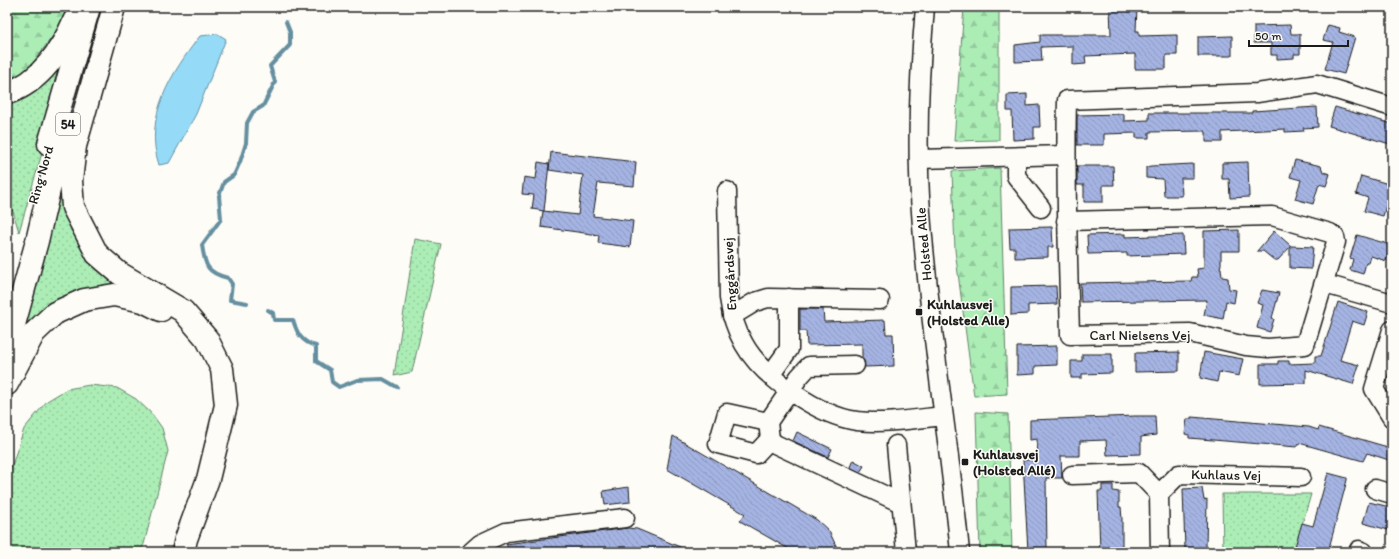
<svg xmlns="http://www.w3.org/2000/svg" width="1399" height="559" font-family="Itim,sans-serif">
<defs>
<pattern id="green-dots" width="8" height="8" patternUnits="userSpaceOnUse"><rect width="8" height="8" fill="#acedb6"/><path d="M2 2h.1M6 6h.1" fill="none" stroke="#93cb9c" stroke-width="1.8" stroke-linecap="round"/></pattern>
<pattern id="forest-firs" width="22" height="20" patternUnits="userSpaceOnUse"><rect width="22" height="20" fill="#acedb6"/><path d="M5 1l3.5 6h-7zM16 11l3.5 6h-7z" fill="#93cb9c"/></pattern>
<pattern id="building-back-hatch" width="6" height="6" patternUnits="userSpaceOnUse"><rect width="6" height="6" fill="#a4b3e2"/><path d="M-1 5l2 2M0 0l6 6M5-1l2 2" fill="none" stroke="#8d99c1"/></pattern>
</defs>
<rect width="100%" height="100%" fill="#fdfcf7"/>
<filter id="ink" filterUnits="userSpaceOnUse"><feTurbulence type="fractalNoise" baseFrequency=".025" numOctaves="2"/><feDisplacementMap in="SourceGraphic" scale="8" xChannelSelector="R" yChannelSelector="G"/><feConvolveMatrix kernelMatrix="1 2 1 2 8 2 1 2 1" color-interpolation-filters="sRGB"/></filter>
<g filter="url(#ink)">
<g fill="url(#green-dots)" stroke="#648469">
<polygon points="71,53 19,232 7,192 7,97"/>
<polygon points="53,199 65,200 72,232 91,262 133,287 32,328 16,333"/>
<polygon points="415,239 441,244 412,372 394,376"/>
<polygon points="90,385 117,388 136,399 152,414 162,428 168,451 144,544 140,552 7,552 7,480 24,429 47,401 67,389"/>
<polygon points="1222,494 1311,494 1294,552 1223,552"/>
</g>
<g fill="url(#forest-firs)" stroke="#648469">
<polygon points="7,7 67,7 63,22 27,71 7,80"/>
<polygon points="964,7 999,7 999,140 954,141"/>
<polygon points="1000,168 1007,394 974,396 955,250 952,171"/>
<polygon points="976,412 1008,414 1012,552 980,552"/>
</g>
<path fill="#95dbf7" stroke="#658f9f" d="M218,34L226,39L196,114L169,163L159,165C143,117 172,72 200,36Z"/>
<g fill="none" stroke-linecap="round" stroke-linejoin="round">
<g stroke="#658f9f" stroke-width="4">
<path d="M247,303L230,300L232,284L228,278C207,273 205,266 202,245L221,219L219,196L224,182L234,175L240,162L246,143L247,123L253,112L263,106L275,82L270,66L290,45V32L286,22"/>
<path d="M268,310L273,313L274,320H293C297,333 301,342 316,346V361L330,370L332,382L339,387L357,380L383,379L397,387"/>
</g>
</g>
<g fill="url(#building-back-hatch)" stroke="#1c1c1c">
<polygon points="1110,7 1137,7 1136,31 1139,31 1139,36 1177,35 1177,55 1166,55 1166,69 1135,69 1135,54 1085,56 1086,64 1073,65 1073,46 1041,47 1042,61 1015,62 1015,45 1040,42 1040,35 1111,35"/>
<polygon points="1290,25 1291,34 1300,34 1300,54 1294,54 1294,58 1277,59 1277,55 1271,55 1271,43 1254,43 1254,26"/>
<polygon points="1328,25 1340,28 1339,32 1355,37 1344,74 1325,69 1333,42 1323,40"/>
<polygon points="1232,36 1232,56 1198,56 1198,37"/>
<polygon points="1027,94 1027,106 1039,105 1040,127 1034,127 1034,139 1013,140 1012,111 1007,111 1007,95"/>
<polygon points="1317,107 1318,127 1303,128 1304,131 1285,132 1285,129 1222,132 1222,142 1206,142 1206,132 1204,131 1149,132 1149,138 1136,138 1136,133 1104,134 1104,145 1077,145 1077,115 1124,114 1124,121 1149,120 1149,113 1252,113 1252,111"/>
<polygon points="1335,107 1392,124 1390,144 1329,126"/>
<polygon points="551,152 636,162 634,186 598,183 593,216 633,221 630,247 598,243 599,235 541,227 543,211 578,215 583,175 549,170"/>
<polygon points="1295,160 1321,166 1323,172 1330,174 1326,186 1319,184 1313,204 1295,199 1301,180 1290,177"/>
<polygon points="538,162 549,164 544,211 532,209 534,195 522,194 524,177 536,179"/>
<polygon points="1248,162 1249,197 1230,198 1229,179 1222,179 1222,163"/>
<polygon points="1193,164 1193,178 1181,178 1182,196 1164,196 1163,179 1146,178 1146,167 1151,166"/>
<polygon points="1077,166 1113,166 1114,185 1103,185 1103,202 1084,202 1084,185 1077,185"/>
<polygon points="1361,176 1392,185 1392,200 1388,199 1383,216 1364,211 1368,198 1356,194"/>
<polygon points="1052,227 1053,247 1048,247 1048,257 1015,258 1015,248 1010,248 1009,228"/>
<polygon points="1239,230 1239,251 1221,251 1221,264 1220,268 1221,268 1222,277 1228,278 1229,289 1236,290 1234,303 1226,301 1223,319 1204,315 1207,300 1081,302 1080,283 1191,281 1192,277 1198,277 1197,269 1204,268 1204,231"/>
<polygon points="1274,231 1291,246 1313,247 1311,269 1290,268 1290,247 1278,260 1274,260 1263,251 1257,251"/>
<polygon points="1125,234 1125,237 1183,235 1184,254 1127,256 1127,253 1088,254 1087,235"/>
<polygon points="1357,235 1391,245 1386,261 1371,256 1369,263 1366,263 1363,274 1350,270 1353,259 1350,258"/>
<polygon points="1056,286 1057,304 1028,305 1028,314 1011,315 1011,287"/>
<polygon points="1262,290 1279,293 1272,318 1274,319 1270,332 1257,328 1263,305 1257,303"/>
<polygon points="1338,302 1368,312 1364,325 1352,321 1340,360 1359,365 1353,384 1306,370 1306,383 1260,384 1260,364 1278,364 1278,361 1289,361 1289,364 1315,363 1315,356 1321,356"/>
<polygon points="800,309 823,309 824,322 885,320 886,334 893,334 894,366 865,367 862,358 862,344 807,345 806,331 800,331"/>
<polygon points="1057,346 1057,365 1035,366 1035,374 1017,375 1017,347"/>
<polygon points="1179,352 1179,371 1135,372 1135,353"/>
<polygon points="1204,352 1243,359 1239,376 1219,372 1217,382 1200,378"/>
<polygon points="1082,354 1112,354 1112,373 1082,374 1082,378 1071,378 1071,361 1082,361"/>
<polygon points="1135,416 1155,416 1156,435 1141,437 1141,454 1107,455 1106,440 1080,441 1080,456 1061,456 1062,478 1046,478 1047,552 1028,552 1023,460 1038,460 1037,439 1030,440 1030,420"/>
<polygon points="1191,417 1309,427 1318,430 1319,427 1384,446 1384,447 1392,450 1392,461 1367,453 1363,461 1299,443 1297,447 1189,438 1189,435 1185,434 1187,419 1191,419"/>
<polygon points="797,432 832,449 828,457 793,441"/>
<polygon points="673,436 817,520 829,531 839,552 794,552 740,521 745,514 667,469"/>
<polygon points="853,460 864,466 860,472 850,467"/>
<polygon points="1328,473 1347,478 1347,480 1328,552 1301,552 1294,550 1302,523 1313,526"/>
<polygon points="1102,485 1113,485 1113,491 1119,492 1119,507 1121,507 1122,519 1122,552 1100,552 1098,491 1102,491"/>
<polygon points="629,487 630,502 605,505 603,491"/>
<polygon points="1202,488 1204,500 1207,499 1206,548 1205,550 1185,550 1183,489"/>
<polygon points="1369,502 1390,507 1389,509 1392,510 1392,531 1363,523"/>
<polygon points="628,528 637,529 692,552 510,552 506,544"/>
</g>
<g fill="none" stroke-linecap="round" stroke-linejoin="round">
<g stroke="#1c1c1c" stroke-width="21">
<g id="minor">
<path d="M925,7C919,75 916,144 921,212C929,326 949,439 960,552"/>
<polyline points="1016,157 1016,176 1041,208"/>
<polyline points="919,159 1065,155"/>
<path d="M727,191L729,298C731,314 736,330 744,344C763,378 820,416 857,421C885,424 915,419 943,416"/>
<path d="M1066,221L1272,216L1330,233L1335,237L1336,242L1305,345L1268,348L1246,346L1190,333L1070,335C1068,256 1065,179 1067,100L1257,93L1317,84L1392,107"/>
<polyline points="1325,284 1392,303"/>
<polyline points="732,316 755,302 768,298 880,300"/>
<polyline points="1392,330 1374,389 1392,418"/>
<polyline points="855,365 809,366 799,377 768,422 770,439 775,444 901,503"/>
<polyline points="771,374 789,349 789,298"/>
<polyline points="768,422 727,413 718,444 756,454 770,439"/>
<polyline points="896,445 906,552"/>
<polyline points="1072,475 1139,473 1159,494"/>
<polyline points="1375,489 1392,494"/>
<polyline points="1359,550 1364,552"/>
<polyline points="471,552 480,544 506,532 625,518"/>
<polyline points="1160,552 1159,494 1179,474 1301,477"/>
</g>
</g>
<g stroke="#1c1c1c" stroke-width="25">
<g id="highway">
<polyline points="114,7 75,146 71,181 73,207 97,254 119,273 183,311 207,339 222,369 226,405 208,479 186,539 183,552"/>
<path d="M7,93C40,83 62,49 75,19"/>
<polyline points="49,144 89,7"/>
<polyline points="7,350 37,241 52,177 67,127"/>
<polyline points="7,384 34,333 55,313 84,300 114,295 143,301 161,310"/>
</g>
</g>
<use href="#minor" stroke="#fdfcf7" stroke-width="18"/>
<use href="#highway" stroke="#fdfcf7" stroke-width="22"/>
</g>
</g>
<g fill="#1c1c1c" stroke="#fdfcf7" stroke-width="1.5">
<rect x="915" y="308" width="8" height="8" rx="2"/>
<rect x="961" y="458" width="8" height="8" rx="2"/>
</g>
<g text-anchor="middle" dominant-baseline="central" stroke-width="3" stroke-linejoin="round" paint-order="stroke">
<rect fill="#fdfcf7" stroke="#605f5e" stroke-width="1" x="56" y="113" width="24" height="22" rx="3"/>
<g font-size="13" font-weight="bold" fill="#1c1c1c">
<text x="68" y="124">54</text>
</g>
<g font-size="14" fill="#1c1c1c" stroke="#fdfcf7">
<text transform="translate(41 175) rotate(-74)">Ring Nord</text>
<text transform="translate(924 244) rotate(-95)">Holsted Alle</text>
<text transform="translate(730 274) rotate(-93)">Enggårdsvej</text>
<text x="1140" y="335">Carl Nielsens Vej</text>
<text transform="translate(1226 475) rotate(1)">Kuhlaus Vej</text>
</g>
<g font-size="14" font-weight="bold" fill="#1c1c1c" stroke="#fdfcf7" text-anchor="start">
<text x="927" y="304">Kuhlausvej<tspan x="927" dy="16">(Holsted Alle)</tspan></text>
<text x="973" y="454">Kuhlausvej<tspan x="973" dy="16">(Holsted Allé)</tspan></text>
</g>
</g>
<rect width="1399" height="559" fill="none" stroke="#fdfcf7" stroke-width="24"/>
<rect x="12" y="12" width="1375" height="535" fill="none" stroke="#1c1c1c" stroke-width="1.5" filter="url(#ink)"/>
<path d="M1249 40v6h99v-6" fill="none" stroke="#1c1c1c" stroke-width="2"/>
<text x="1255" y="40" font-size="12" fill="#1c1c1c" stroke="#fdfcf7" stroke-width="3" paint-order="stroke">50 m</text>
</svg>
